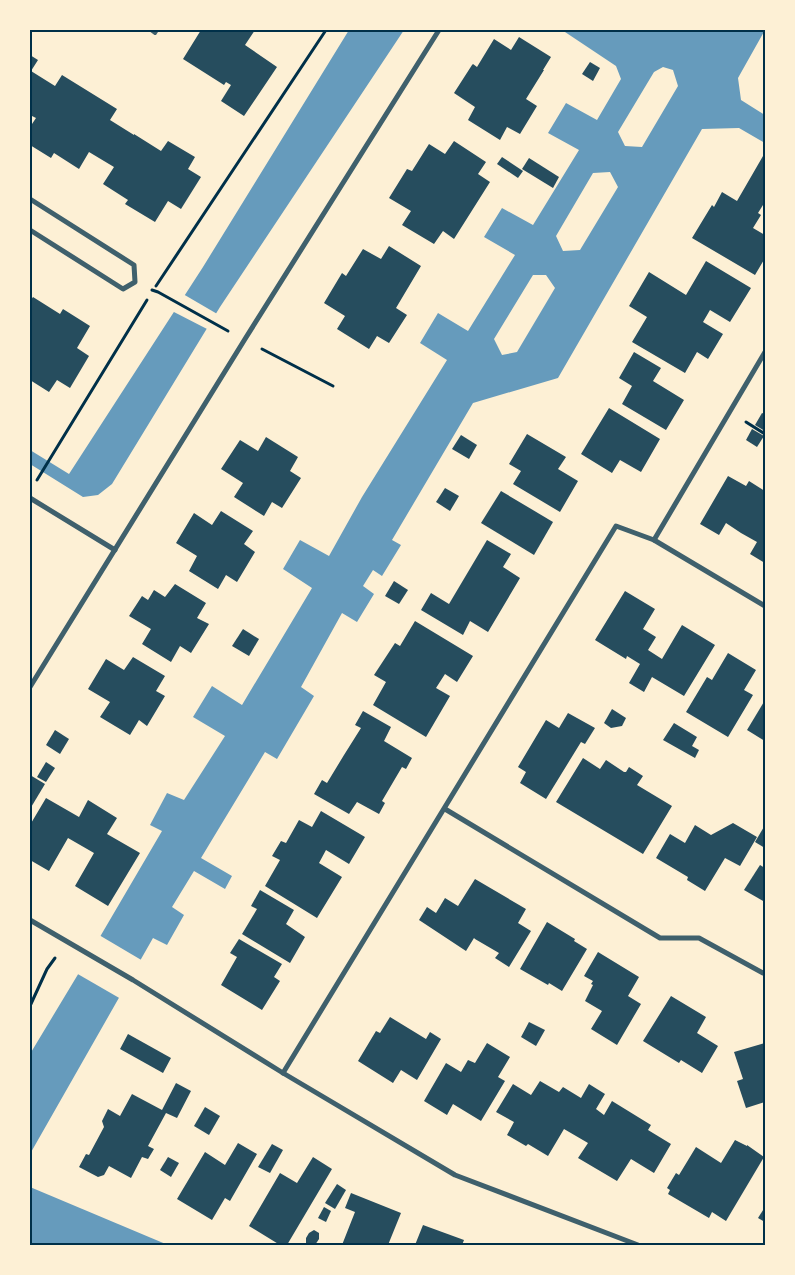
<svg xmlns="http://www.w3.org/2000/svg" width="795" height="1275" font-family="'PT Sans',sans-serif">
<rect width="100%" height="100%" fill="#fdf0d5"/>
<g fill="#669bbc" fill-rule="evenodd">
<polygon points="349,30 404,30 220,307 112,484 98,495 83,497 30,464 30,450 69,474 203,267"/>
<path d="M562,30H765L738,78L741,100L765,115V143L739,128L702,129L558,378L473,403L392,540L401,545L382,576L373,570L363,586L374,594L357,622L342,613L301,687L314,696L277,759L265,752L201,858L232,876L225,889L194,871L172,907L184,915L167,945L153,938L30,1154V1054L77,976L162,831L150,825L167,793L184,800L225,736L193,717L212,686L242,705L312,588L283,569L300,540L329,556L362,497L447,360L420,343L438,313L468,331L515,255L484,237L502,208L533,225L579,150L548,133L566,103L597,120L621,79L616,66ZM663,67L673,70L678,86L642,147L625,146L618,132L654,72ZM610,172L618,187L580,250L563,251L556,236L593,173ZM533,275H546L555,288L517,352L502,355L494,339Z"/>
<polygon points="30,1187 168,1245 30,1245"/>
</g>
<g fill="#fdf0d5">
<polygon points="183,294 219,315 209,330 172,311"/>
<polygon points="99,935 143,961 121,999 76,973"/>
</g>
<g fill="#264d5e">
<polygon points="201,30 255,30 245,45 277,67 244,116 221,101 231,85 226,82 224,85 183,59"/>
<polygon points="519,37 551,57 543,70 544,70 526,99 537,106 520,134 507,127 500,140 468,120 475,107 454,93 472,65 473,64 477,67 494,39 511,50"/>
<polygon points="30,55 38,60 31,71 55,86 62,75 117,109 110,120 134,135 134,134 161,151 168,141 195,157 188,169 201,177 181,209 168,201 155,222 125,204 128,200 103,184 114,167 89,152 79,169 54,153 51,158 30,145 30,127 36,118 30,115"/>
<polygon points="590,62 600,68 593,81 582,74"/>
<polygon points="454,141 486,162 478,174 490,182 454,239 443,231 434,244 402,225 411,211 389,198 407,169 412,171 429,144 445,154"/>
<polygon points="763,156 765,157 765,206 763,205 758,213 761,215 753,228 765,235 765,258 755,275 692,238 712,205 714,207 722,192 737,201"/>
<polygon points="502,157 523,171 518,178 497,164"/>
<polygon points="529,158 559,177 553,188 522,169"/>
<polygon points="389,246 421,266 396,308 407,315 389,343 377,336 369,349 337,329 345,316 324,303 342,273 346,276 363,249 381,259"/>
<polygon points="706,261 751,288 730,322 710,310 703,322 723,334 708,359 697,352 685,373 632,342 647,317 629,306 649,272 686,295"/>
<polygon points="33,297 60,314 63,309 90,326 77,348 89,356 70,388 57,380 49,392 30,380 30,301"/>
<polygon points="634,352 661,368 653,381 684,400 666,430 622,404 632,386 619,378"/>
<polygon points="609,408 660,439 641,472 620,460 612,473 581,454"/>
<polygon points="762,413 765,414 765,431 755,425"/>
<polygon points="752,429 764,436 757,447 746,440"/>
<polygon points="527,434 566,457 558,469 578,481 560,512 513,484 521,471 509,464"/>
<polygon points="461,435 477,445 469,459 452,449"/>
<polygon points="266,437 298,457 290,471 301,478 282,508 272,502 264,516 234,497 243,483 221,469 240,440 258,451"/>
<polygon points="728,476 746,486 749,481 765,491 765,563 750,554 757,542 741,533 726,523 719,535 700,524"/>
<polygon points="445,488 459,496 450,511 436,502"/>
<polygon points="501,491 553,522 534,555 481,523"/>
<polygon points="221,511 253,531 244,544 255,552 237,582 226,575 218,589 189,571 197,556 176,543 194,513 212,525"/>
<polygon points="487,540 511,554 503,567 520,578 488,632 470,621 463,635 421,610 431,593 449,604"/>
<polygon points="394,581 408,590 399,604 385,596"/>
<polygon points="175,584 206,603 197,618 209,624 191,653 180,646 171,662 142,644 151,629 129,616 142,596 148,600 154,590 165,597"/>
<polygon points="625,591 655,609 643,629 656,637 648,650 662,659 682,625 715,645 684,696 652,677 644,692 629,683 640,664 627,656 626,659 595,640"/>
<polygon points="415,621 473,656 457,682 445,674 436,688 450,696 426,737 373,705 386,682 374,675 395,643 400,646"/>
<polygon points="243,629 259,639 249,656 232,646"/>
<polygon points="728,653 756,670 744,690 753,695 728,737 686,712 707,677 712,680"/>
<polygon points="133,657 165,676 156,691 165,696 147,726 139,720 130,735 100,717 110,702 88,689 106,659 124,670"/>
<polygon points="765,700 765,741 747,730"/>
<polygon points="612,709 626,718 622,726 611,728 604,723"/>
<polygon points="363,711 391,727 384,741 412,758 406,769 402,767 382,801 385,803 379,814 357,802 349,814 314,794 322,780 327,783 344,755 361,728 355,725"/>
<polygon points="568,713 595,728 585,744 581,742 546,799 520,783 526,772 518,767 546,720 559,728"/>
<polygon points="674,723 697,737 692,746 699,750 695,758 663,740"/>
<polygon points="55,730 69,739 60,754 46,745"/>
<polygon points="583,758 600,769 606,760 624,772 626,772 629,767 643,776 637,785 672,806 643,854 556,802"/>
<polygon points="46,762 55,768 46,782 37,777"/>
<polygon points="30,775 45,784 30,809"/>
<polygon points="46,798 79,817 88,800 117,818 107,834 140,853 108,906 75,886 94,853 68,838 49,871 30,860 30,825"/>
<polygon points="321,811 365,837 349,864 326,850 319,863 342,877 317,918 265,886 280,860 272,856 281,841 286,843 299,820 312,827"/>
<polygon points="733,823 757,837 740,866 725,858 705,891 687,880 688,877 656,858 670,834 685,843 695,825 711,835"/>
<polygon points="765,825 765,848 755,842"/>
<polygon points="760,865 765,868 765,902 744,890"/>
<polygon points="475,879 526,909 518,923 531,931 509,967 495,958 499,953 475,939 474,938 466,951 419,920 427,907 436,913 445,898 458,906"/>
<polygon points="260,890 294,910 286,924 305,937 290,963 242,934 257,909 251,906"/>
<polygon points="547,922 575,939 574,941 587,949 562,991 549,983 548,985 520,969"/>
<polygon points="239,939 282,964 274,977 280,981 262,1010 221,985 237,957 230,953"/>
<polygon points="598,952 639,977 628,996 641,1004 617,1045 591,1029 602,1011 585,1001 593,985 591,984 593,981 584,976"/>
<polygon points="671,996 706,1017 697,1033 718,1046 702,1073 681,1060 679,1063 643,1041"/>
<polygon points="390,1017 426,1039 430,1032 441,1039 417,1080 401,1070 393,1083 358,1061 376,1031 380,1033"/>
<polygon points="529,1022 545,1030 536,1046 521,1037"/>
<polygon points="128,1034 171,1058 163,1073 120,1049"/>
<polygon points="487,1043 510,1057 498,1077 505,1081 481,1121 453,1104 447,1115 424,1101 446,1063 461,1072 468,1060 475,1063"/>
<polygon points="765,1043 765,1102 746,1108 737,1081 743,1079 734,1052"/>
<polygon points="540,1081 559,1092 563,1087 581,1098 589,1084 605,1094 596,1109 604,1115 612,1101 651,1125 648,1130 671,1144 654,1173 631,1159 617,1181 578,1158 588,1143 564,1129 548,1156 528,1144 526,1146 507,1135 514,1122 496,1112 513,1084 531,1095"/>
<polygon points="176,1083 191,1091 177,1118 166,1113 148,1146 154,1149 148,1159 142,1157 131,1178 109,1166 104,1175 98,1177 79,1167 86,1154 89,1155 104,1127 102,1121 108,1109 120,1116 132,1094 162,1110"/>
<polygon points="205,1107 220,1116 209,1135 194,1126"/>
<polygon points="735,1140 747,1146 747,1145 764,1157 726,1221 712,1212 709,1218 668,1194 670,1190 667,1188 676,1173 679,1175 696,1147 721,1163"/>
<polygon points="238,1143 257,1154 230,1201 225,1198 212,1220 177,1199 205,1152 225,1165"/>
<polygon points="272,1144 283,1150 270,1173 258,1167"/>
<polygon points="168,1157 179,1163 171,1177 160,1170"/>
<polygon points="313,1157 332,1169 287,1245 280,1245 249,1226 280,1173 297,1183"/>
<polygon points="337,1184 346,1190 335,1209 325,1203"/>
<polygon points="351,1193 401,1213 388,1245 342,1245 355,1212 345,1208"/>
<polygon points="324,1207 331,1211 326,1222 318,1218"/>
<polygon points="765,1207 765,1222 758,1218"/>
<polygon points="423,1225 464,1240 462,1245 415,1245"/>
<polygon points="314,1230 319,1233 319,1239 315,1245 308,1245 306,1244 306,1238 309,1233"/>
</g>
<g fill="none" stroke-linecap="round" stroke-linejoin="round">
<g stroke="#003049" stroke-width="3">
<polyline points="156,286 326,30"/>
<polyline points="152,290 158,292 228,331"/>
<polyline points="262,349 333,386"/>
<polyline points="746,422 765,434"/>
<polyline points="37,480 147,300"/>
<polyline points="30,1006 47,969 55,958"/>
</g>
<polyline stroke="#3f606c" stroke-width="4" points="151,30 155,33 157,30"/>
<g stroke="#3f606c" stroke-width="5">
<polyline points="30,199 134,265 135,282 123,289 30,230"/>
<polyline points="30,498 115,550"/>
<polyline points="654,540 765,352"/>
<polyline points="30,687 245,339 439,30"/>
<polyline points="445,809 660,938 699,938 763,973"/>
<polyline points="30,920 133,980 283,1073 455,1175 638,1245"/>
<polyline points="283,1073 616,526 654,540 765,606"/>
</g>
</g>
<rect width="795" height="1275" fill="none" stroke="#fdf0d5" stroke-width="62"/>
<rect x="31" y="31" width="733" height="1213" fill="none" stroke="#003049" stroke-width="2"/>
</svg>
